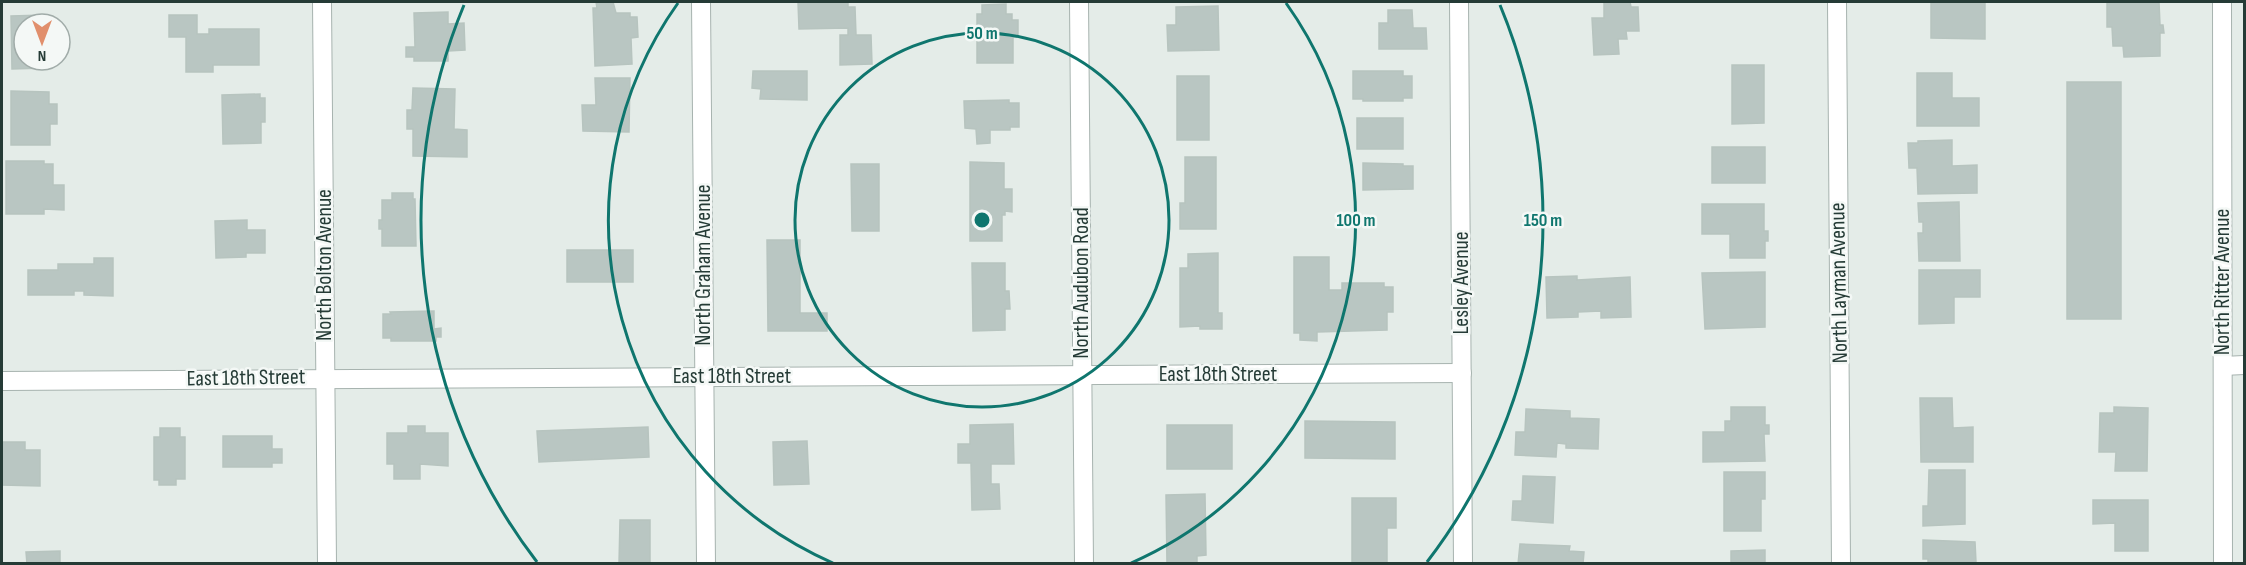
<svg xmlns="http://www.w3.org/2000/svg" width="2246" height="565" font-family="'Sofia Sans Condensed',sans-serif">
<rect width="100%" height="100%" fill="#e4ece8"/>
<g fill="#b9c6c2" stroke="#b7c4bf" stroke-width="1.5">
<polygon points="596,2 613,2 616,13 630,13 630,17 637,17 638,37 631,38 632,64 595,66 593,8 597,8"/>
<polygon points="798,2 848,2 848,7 855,7 856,35 871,35 872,64 840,65 840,35 848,35 848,28 799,29"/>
<polygon points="1604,2 1630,2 1631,7 1638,7 1639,31 1626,31 1627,39 1618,39 1619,54 1594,55 1592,18 1604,18"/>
<polygon points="1931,2 1985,2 1985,39 1931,38"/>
<polygon points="2107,2 2159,2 2160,25 2163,25 2164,33 2160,33 2160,56 2124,57 2123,46 2113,46 2112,27 2107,27"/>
<polygon points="1006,4 1006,14 1012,14 1012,20 1018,20 1018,37 1013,37 1013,63 977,63 977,14 982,14 982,5"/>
<polygon points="1218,6 1219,50 1168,51 1167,25 1176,25 1176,7"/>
<polygon points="1388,10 1412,10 1413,28 1426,28 1427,49 1379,49 1379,23 1388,23"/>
<polygon points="448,12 448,24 464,23 465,50 448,51 448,61 414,61 414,57 406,57 406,47 415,47 414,13"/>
<polygon points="44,15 44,24 24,24 24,60 45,60 45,68 12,69 11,16"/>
<polygon points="169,15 197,15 197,34 209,34 209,29 259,29 259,65 213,65 213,72 186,72 186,37 169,37"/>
<polygon points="1732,65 1764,65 1764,123 1732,124"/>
<polygon points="753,71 807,71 807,100 760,99 761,89 752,88"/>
<polygon points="1353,71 1403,71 1403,76 1412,76 1412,98 1403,98 1403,101 1363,101 1363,99 1353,99"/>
<polygon points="1917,73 1952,73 1952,98 1979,98 1979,126 1917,126"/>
<rect x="1177" y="76" width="32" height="64"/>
<polygon points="595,78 630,78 629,132 583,131 582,105 596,105"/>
<rect x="2067" y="82" width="54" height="237"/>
<polygon points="413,88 455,89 454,129 467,130 467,157 413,156 413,129 407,129 407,110 412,110"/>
<polygon points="11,91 49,92 49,104 57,104 57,124 50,124 50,145 11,145"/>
<polygon points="260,94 260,98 265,98 265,122 261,122 261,143 223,144 222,95"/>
<polygon points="1009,100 1009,103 1019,103 1019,127 1010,127 1010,130 990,130 990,143 977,144 976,129 965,128 964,101"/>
<rect x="1357" y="118" width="46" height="31"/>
<polygon points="1952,140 1952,166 1977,165 1977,193 1918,194 1917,168 1909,168 1908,143 1918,143 1918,141"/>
<rect x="1712" y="147" width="53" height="36"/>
<polygon points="1185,157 1216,157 1216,229 1180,229 1180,203 1185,203"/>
<polygon points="6,161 44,161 44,164 53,164 53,185 64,185 64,210 44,209 44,214 6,214"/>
<polygon points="970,162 1004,163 1004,189 1012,189 1012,212 1005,211 1005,215 1002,215 1002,241 970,241"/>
<polygon points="1363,163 1403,164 1403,166 1413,166 1413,189 1363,190"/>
<polygon points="851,164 879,164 879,231 852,231"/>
<polygon points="392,193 413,193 413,199 415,199 416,246 382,246 382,229 379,229 379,220 382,220 382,200 392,200"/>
<polygon points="1959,202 1960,261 1919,261 1918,233 1923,233 1923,222 1919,222 1918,203"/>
<polygon points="1702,204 1764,204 1764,231 1768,231 1768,241 1765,241 1765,258 1730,258 1730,234 1702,234"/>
<polygon points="247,220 247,230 265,230 265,253 246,253 246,257 216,258 215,221"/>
<polygon points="767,240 800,240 800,313 827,313 827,331 768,331"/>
<rect x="567" y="250" width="66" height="32"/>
<polygon points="1218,253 1218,313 1222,313 1222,329 1200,329 1200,326 1180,327 1180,268 1188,268 1188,254"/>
<polygon points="1294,257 1329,257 1329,290 1342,290 1342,283 1384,283 1384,287 1393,287 1393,312 1387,312 1387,330 1317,332 1317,341 1300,340 1300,333 1294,333"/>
<polygon points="94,258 113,258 113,296 84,295 84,291 74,291 74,295 28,295 28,270 58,270 58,264 94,264"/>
<polygon points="972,263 1005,263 1005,291 1009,291 1010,309 1005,309 1005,330 973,331"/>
<polygon points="1919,270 1980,270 1980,297 1954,297 1954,323 1919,324"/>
<polygon points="1765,272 1765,327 1705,329 1702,273"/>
<polygon points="1577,276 1577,280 1630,277 1631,317 1601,318 1601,311 1578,312 1578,317 1547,318 1546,277"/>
<polygon points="434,311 434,329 441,328 441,337 436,337 436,341 391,341 391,338 383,338 383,314 391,314 390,312"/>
<polygon points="1920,398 1952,398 1953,428 1973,427 1973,462 1921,462"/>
<polygon points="1731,407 1765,407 1765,425 1769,425 1769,434 1764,434 1765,461 1703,462 1703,432 1725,432 1725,421 1731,421"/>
<polygon points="2114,407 2148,408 2147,471 2115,471 2116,452 2099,452 2100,413 2114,413"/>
<polygon points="1526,409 1570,411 1570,418 1599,419 1598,449 1566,448 1566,444 1557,443 1556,457 1515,455 1516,432 1525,432"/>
<polygon points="1305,421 1395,422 1395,459 1305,458"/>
<polygon points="1013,424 1014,464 991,464 991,484 999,484 1000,509 972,510 971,463 958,463 958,444 970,444 970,425"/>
<rect x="1167" y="425" width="65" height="44"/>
<polygon points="408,426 425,426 425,433 448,433 448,466 420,464 420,479 394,479 394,464 387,464 387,433 408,433"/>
<polygon points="648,427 649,457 539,462 537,431"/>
<polygon points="160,428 180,428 180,437 185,437 185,479 176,479 176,485 159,485 159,480 154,480 154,437 160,437"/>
<polygon points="223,436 272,436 272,449 282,449 282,463 272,463 272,467 223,467"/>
<polygon points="807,441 809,484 774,485 773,442"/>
<polygon points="2,442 25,442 25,450 40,450 40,486 2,485"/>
<polygon points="1929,470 1965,470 1965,524 1923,526 1923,506 1928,506"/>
<polygon points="1724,472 1765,472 1765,499 1761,499 1761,531 1724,531"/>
<polygon points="1523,476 1555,477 1553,523 1512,520 1513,501 1522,501"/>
<polygon points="1205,494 1206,555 1197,556 1197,564 1167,564 1166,495"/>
<polygon points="1352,498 1396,498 1396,528 1387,528 1387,564 1352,564"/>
<polygon points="2093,500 2148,500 2148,551 2115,551 2115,523 2093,524"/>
<polygon points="620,520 650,520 650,564 619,564"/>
<polygon points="1923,540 1975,542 1976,562 1928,564 1928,559 1923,559"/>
<polygon points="1520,544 1570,546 1569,551 1584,552 1583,564 1518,564"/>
<polygon points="1765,550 1765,564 1731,564 1731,551"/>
<polygon points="60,551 60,564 27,564 26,552"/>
</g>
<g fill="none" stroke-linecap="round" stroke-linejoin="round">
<g stroke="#a7b3af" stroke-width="20">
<g id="minor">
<polyline points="322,2 327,564"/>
<polyline points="701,2 706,564"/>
<polyline points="1079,2 1084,564"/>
<polyline points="1459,2 1463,564"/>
<polyline points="1837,2 1841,564"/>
<polyline points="2222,2 2223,564"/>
<polyline points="2223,366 2244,365"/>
<polyline points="2,381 1462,373"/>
</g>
</g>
<use href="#minor" stroke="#fff" stroke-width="18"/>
</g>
<g fill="none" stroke="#0f766e" stroke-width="3">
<circle cx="982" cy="220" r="187"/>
<path d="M833 563A374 374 0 0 1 678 3M1286 3A374 374 0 0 1 1131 563"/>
<path d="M537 562A561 561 0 0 1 464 5M1500 5A561 561 0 0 1 1427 562"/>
</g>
<g text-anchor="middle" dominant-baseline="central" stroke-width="5" stroke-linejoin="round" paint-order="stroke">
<g font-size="22" fill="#253b36" stroke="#f4f8f6">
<text transform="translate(324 265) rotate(-90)">North Bolton Avenue</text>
<text transform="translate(703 265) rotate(-90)">North Graham Avenue</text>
<text transform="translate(2222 282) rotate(-90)">North Ritter Avenue</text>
<text transform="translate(1081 283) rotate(-90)">North Audubon Road</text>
<text transform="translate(1461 283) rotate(-90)">Lesley Avenue</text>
<text transform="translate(1839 283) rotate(-91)">North Layman Avenue</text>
<text x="1218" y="374">East 18th Street</text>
<text x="732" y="376">East 18th Street</text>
<text transform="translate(246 378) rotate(-1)">East 18th Street</text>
</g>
</g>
<circle cx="982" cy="220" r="9" fill="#0f766e" stroke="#f4f8f6" stroke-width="3"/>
<g font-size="18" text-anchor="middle" font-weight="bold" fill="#0f766e" stroke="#f4f8f6" stroke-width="5" stroke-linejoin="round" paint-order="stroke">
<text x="982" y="39">50 m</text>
<text x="1356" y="226">100 m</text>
<text x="1543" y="226">150 m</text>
</g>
<rect width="2246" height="565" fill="none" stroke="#253b36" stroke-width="6"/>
<g transform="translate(42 42) rotate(180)"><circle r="28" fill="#f4f8f6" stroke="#a1aca9" stroke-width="1.5"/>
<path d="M0-4.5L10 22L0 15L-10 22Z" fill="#e18f6c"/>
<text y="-9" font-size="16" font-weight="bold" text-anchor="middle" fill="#253b36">N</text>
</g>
</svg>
